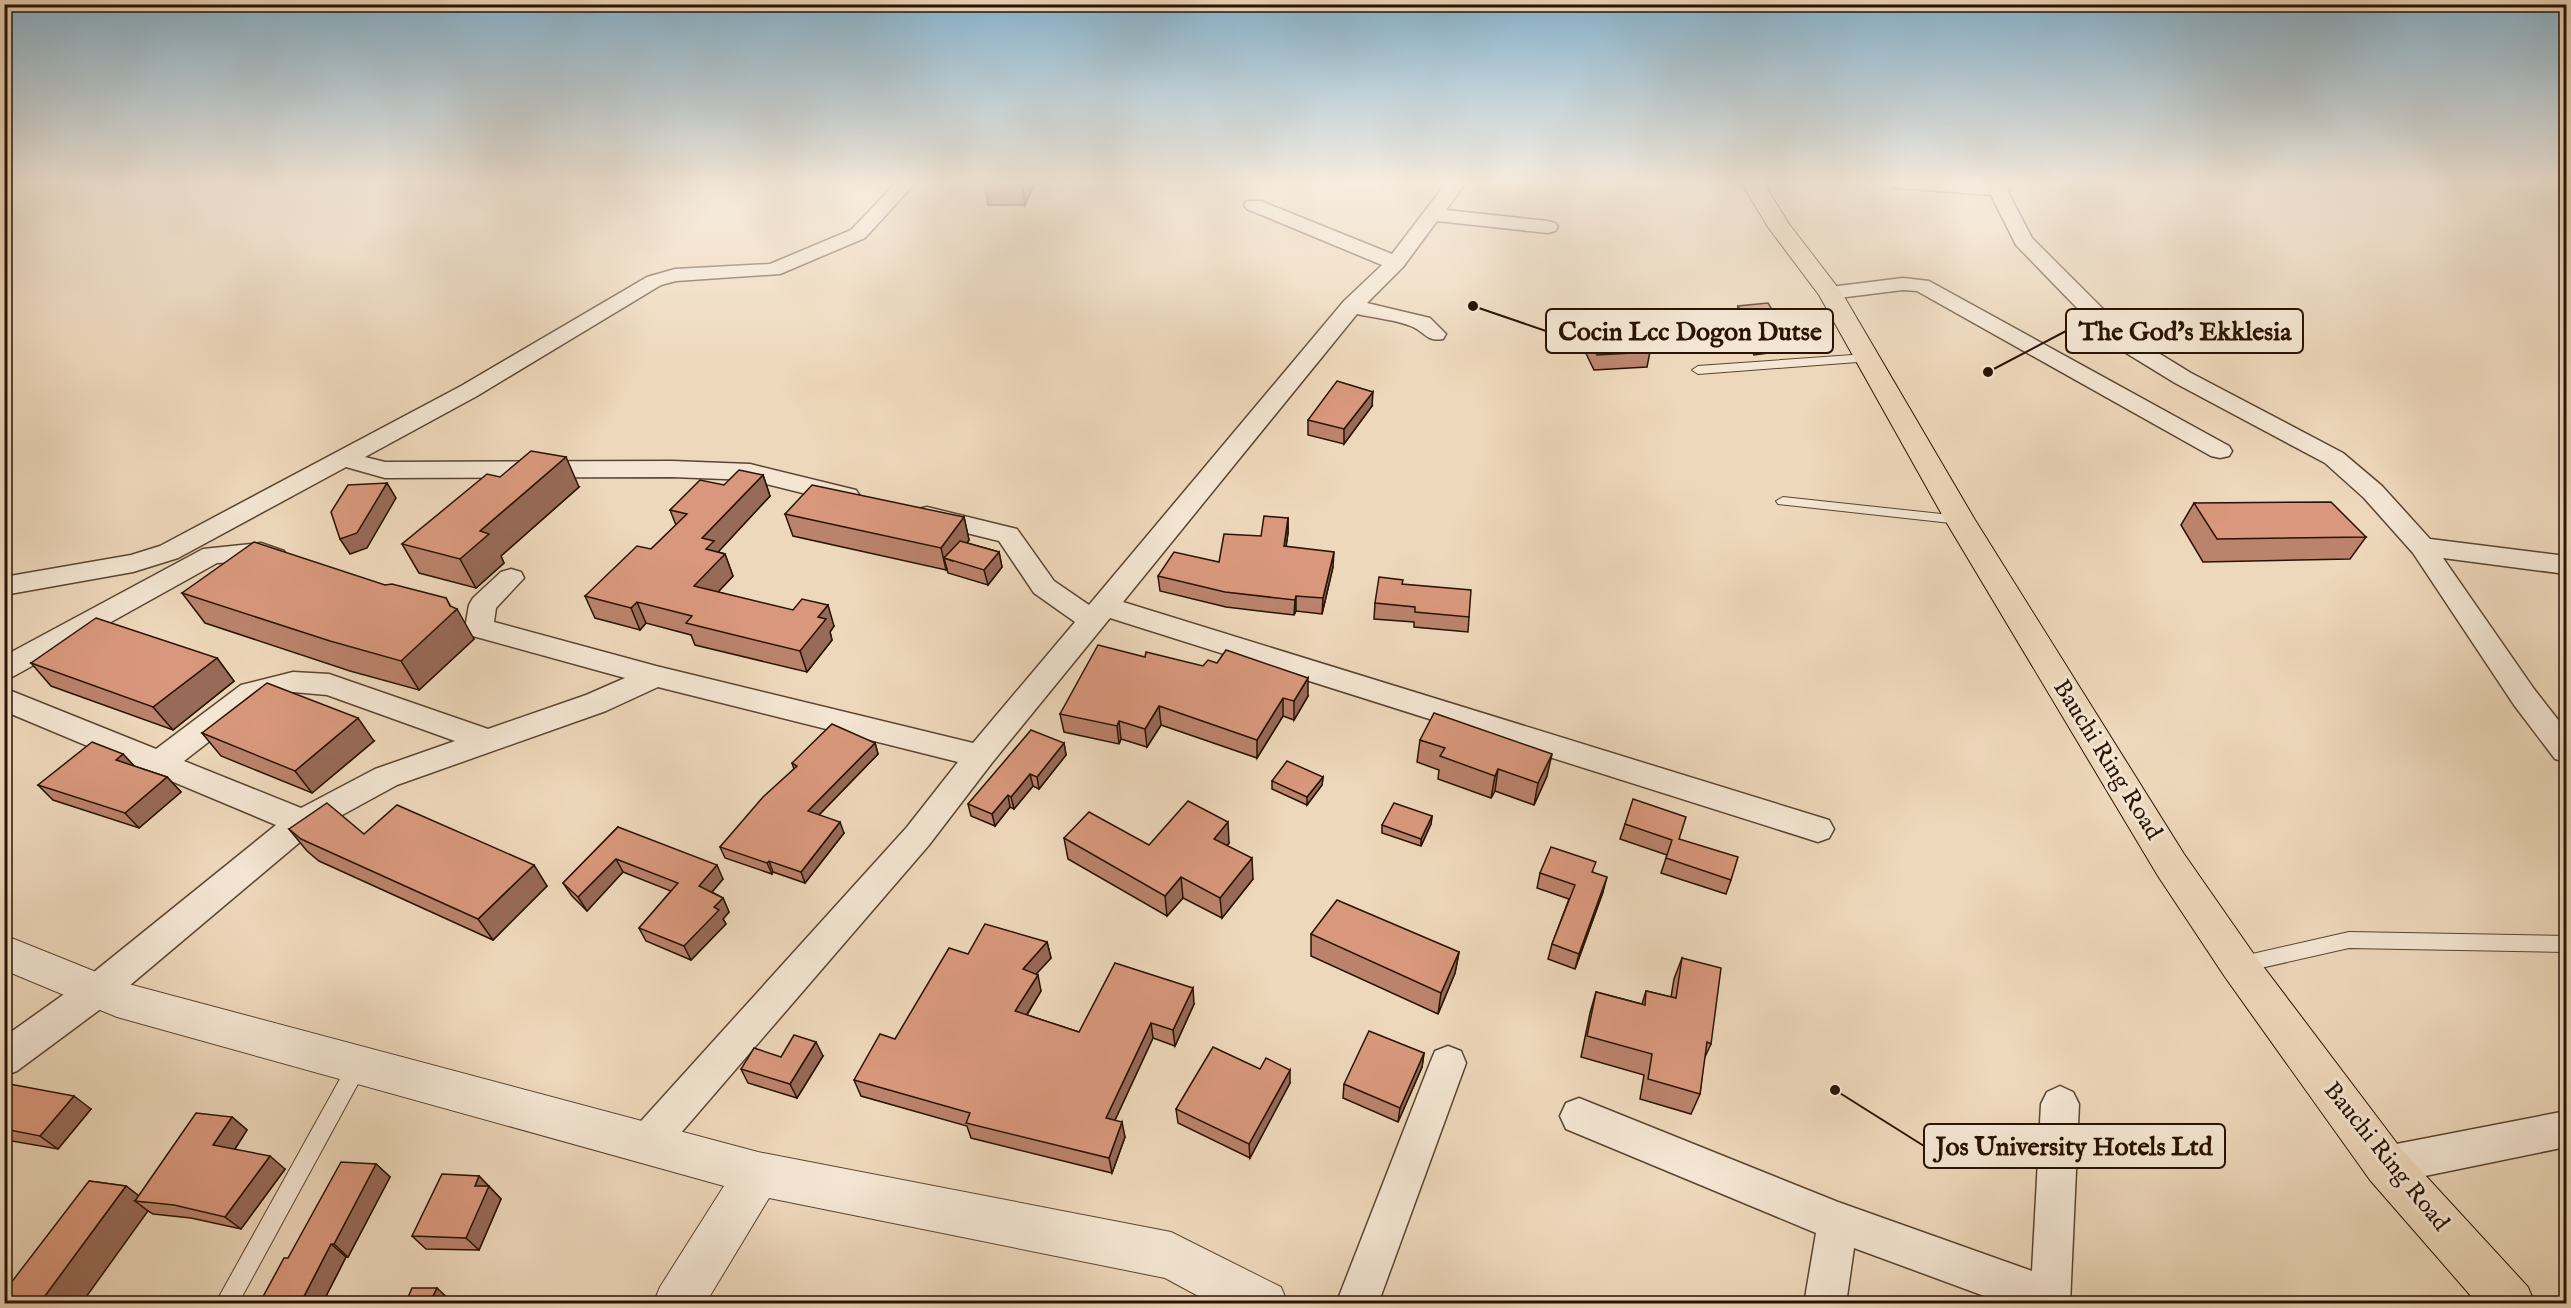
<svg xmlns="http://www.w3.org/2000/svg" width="2571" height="1308" font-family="'IM FELL English',serif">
<rect width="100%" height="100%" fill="#eed8bb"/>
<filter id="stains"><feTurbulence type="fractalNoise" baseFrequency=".00333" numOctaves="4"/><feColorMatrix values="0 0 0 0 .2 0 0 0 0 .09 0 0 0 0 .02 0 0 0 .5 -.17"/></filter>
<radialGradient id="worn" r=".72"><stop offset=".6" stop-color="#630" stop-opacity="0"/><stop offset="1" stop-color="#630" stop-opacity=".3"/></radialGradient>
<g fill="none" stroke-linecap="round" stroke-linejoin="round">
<g stroke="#5a4431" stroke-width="2">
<g id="service">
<polygon points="1867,354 1871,355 1871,361 1698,374 1692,370 1698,366"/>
<polygon points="1783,497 1960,516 1967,520 1960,524 1778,504 1776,501"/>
<polygon points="2349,932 2566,936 2566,952 2349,948 2239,973 2233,971 2230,965 2233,959 2239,957"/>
<polygon points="358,1056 365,1059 368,1065 365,1071 238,1304 215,1304 351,1059"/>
</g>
</g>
<g stroke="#5a4431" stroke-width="3">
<g id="minor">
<polygon points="897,182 916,182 865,238 780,274 676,281 661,285 477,396 365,457 385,462 672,461 750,464 856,490 860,496 856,502 847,504 750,480 672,477 385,478 346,467 178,558 133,572 4,595 4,577 131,555 160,546 461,386 647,277 675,269 770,264 851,230"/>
<path d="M1447,182H1466L1446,210L1548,221L1555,223L1558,227L1555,231L1548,233L1437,221L1403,267L1367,303L1430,318L1446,334L1443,339C1427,342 1426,333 1413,327C1397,320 1375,318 1357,314L1123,602L1829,820L1834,829L1829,838L1818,842L1110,618L991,764L929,845L661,1156L647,1161L633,1156L628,1143L633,1130L907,827L958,762L658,687L606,711L397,785L313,831L110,1002L17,1071L4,1076V1037L84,980L276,825L4,711V688L156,749L241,685L293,672L329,674L488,729L586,695L625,678L469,635L465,628L469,605L473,598L501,572L511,569L521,572L524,578L496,608L494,622L656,666L973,743L1075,622L1034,593L999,541L918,521L914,515L918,509L927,507L1017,529L1054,581L1089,605L1344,301L1382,265L1247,209L1244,205L1247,201H1261L1392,254ZM293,692L327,695L455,741L375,769L301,808L184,761L261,701Z"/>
<polygon points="1890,182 2003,182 2010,190 2008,192 2032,238 2129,335 2191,373 2343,453 2382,486 2430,539 2566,556 2566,574 2443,558 2534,689 2566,730 2566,762 2555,759 2514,705 2413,553 2364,498 2325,463 2175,383 2113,345 2016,245 1991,195 1899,188 1892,186"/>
<polygon points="1903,278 1929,281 2229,446 2232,451 2229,456 2220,458 2211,456 1917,291 1903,290 1830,299 1823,297 1819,293 1823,289 1830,287"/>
<polygon points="261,543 284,551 288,557 284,563 275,566 259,561 217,563 14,676 4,679 4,656 203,549"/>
<polygon points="1448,1046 1461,1051 1466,1063 1378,1304 1336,1304 1430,1063 1435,1051"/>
<polygon points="2060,1086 2073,1092 2079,1104 2070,1304 2006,1304 1854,1248 1846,1304 1804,1304 1816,1233 1566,1129 1560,1116 1566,1103 1579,1098 1838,1202 2032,1271 2041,1104 2047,1092"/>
<polygon points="2566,1111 2566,1147 2386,1184 2372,1178 2367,1165 2372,1152 2386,1146"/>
</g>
</g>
<g stroke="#5a4431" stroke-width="2">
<polygon id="tertiary" points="4,935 121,982 758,1152 1171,1232 1281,1287 1288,1304 1213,1304 1165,1278 769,1198 705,1304 653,1304 660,1287 724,1186 117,1017 4,970"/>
</g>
<g stroke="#291303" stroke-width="2">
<polygon id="primary" points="1741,182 1763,182 1789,224 1842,293 1975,520 2184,854 2253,953 2402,1150 2528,1287 2535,1304 2478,1304 2370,1180 2225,977 2158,876 1945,520 1819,295 1768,227"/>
</g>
<use href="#service" fill="#f4e6d3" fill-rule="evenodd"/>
<use href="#minor" fill="#f4e6d3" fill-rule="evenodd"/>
<use href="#tertiary" fill="#f4e6d3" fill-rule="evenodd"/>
<use href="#primary" fill="#eed8bb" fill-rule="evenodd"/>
</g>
<g fill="#bb836c" stroke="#291303" stroke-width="1.5">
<polygon points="1035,182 1025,205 988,205 985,185"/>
<polygon points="1738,306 1789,337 1784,351 1754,355 1735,320"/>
<polygon points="1580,321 1650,352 1647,367 1594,370 1577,335"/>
<polygon points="1372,406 1344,444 1308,435 1308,420"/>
<polygon points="763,475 770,496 718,552 725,554 733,576 718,592 834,626 830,632 832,640 807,672 695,645 691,635 646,623 640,630 595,618 585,596 651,549 676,525 670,510 724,485"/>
<polygon points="500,477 579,487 501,556 504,563 476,588 419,573 402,544"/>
<polygon points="2194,503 2366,537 2350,559 2203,562 2181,525"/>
<polygon points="785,514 964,517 969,540 967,543 999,552 1002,567 988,585 948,573 947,569 946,570 793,536"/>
<polygon points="1288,518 1288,533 1286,546 1333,567 1322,614 1296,611 1294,615 1226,607 1160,591 1158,576 1219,562 1261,536"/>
<polygon points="1402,584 1469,617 1468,632 1414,627 1414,622 1374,619 1375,603"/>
<polygon points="385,585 451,607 474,639 419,690 350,671 205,623 182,593"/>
<polygon points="217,658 234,681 173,730 51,686 31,663"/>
<polygon points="1308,696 1294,720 1283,716 1257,758 1161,725 1147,747 1121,739 1119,744 1064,732 1060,714"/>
<polygon points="202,733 374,741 312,793 221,756"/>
<polygon points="1420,740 1547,776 1534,805 1495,791 1491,798 1438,779 1439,770 1417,762"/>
<polygon points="875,743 878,754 819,815 844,833 805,883 773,872 772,874 725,858 720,847 794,769 792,763"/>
<polygon points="1064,743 1066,755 1039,789 1033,786 1014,809 1010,807 995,826 971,816 968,804"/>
<polygon points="123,754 134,766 167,777 181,792 139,828 53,800 38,785"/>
<polygon points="1323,777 1322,785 1307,805 1272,789 1272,781"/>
<polygon points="1432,816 1431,824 1421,846 1382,833 1382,825"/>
<polygon points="1625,824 1679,839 1731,880 1726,894 1661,873 1667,855 1620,839"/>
<polygon points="618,827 723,879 712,892 723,898 729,912 723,919 726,924 691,960 646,941 639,928 671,891 623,872 587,911 572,896 563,883"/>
<polygon points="289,829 364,834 547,886 493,940 319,861 307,851"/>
<polygon points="1064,838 1149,845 1229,843 1227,846 1253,879 1222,918 1183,898 1167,916 1068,859"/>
<polygon points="1593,872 1603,892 1575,969 1548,959 1552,944 1569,899 1537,888 1540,873"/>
<polygon points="1311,934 1459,952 1455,973 1438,1014 1311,956"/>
<polygon points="1047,942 1051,958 1036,974 1041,991 1027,1015 1079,1032 1194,1004 1175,1046 1153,1038 1115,1120 1125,1137 1112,1173 971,1138 967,1126 861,1096 854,1080 895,1039 968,954"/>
<polygon points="1682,958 1711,1044 1704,1059 1700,1094 1691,1114 1640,1099 1644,1075 1581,1057 1590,1013 1596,992 1642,1004 1646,991 1671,997 1674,979"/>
<polygon points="1424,1053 1422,1067 1398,1122 1343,1098 1344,1084"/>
<polygon points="823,1056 797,1098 748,1083 741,1069 781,1057"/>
<polygon points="4,1083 91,1109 58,1149 6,1140 4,1141"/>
<polygon points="1290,1083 1250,1158 1178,1123 1176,1109"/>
<polygon points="232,1117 247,1130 235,1149 285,1169 241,1229 191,1218 153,1214 148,1211 89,1181 126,1186 139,1196"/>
<polygon points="376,1164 390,1177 348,1257 346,1257 322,1304 259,1304 288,1258"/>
<polygon points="479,1176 501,1199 479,1250 426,1249 412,1236"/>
</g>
<g fill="#986a58" stroke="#291303" stroke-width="1.5">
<polygon points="1023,182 1035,182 1025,205 1022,185"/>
<polygon points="1373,392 1372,406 1344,444 1344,429"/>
<polygon points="566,457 579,487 501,556 504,563 476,588 460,559 480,531"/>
<polygon points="763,475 770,496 718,552 725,554 733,576 703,608 694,586 702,538"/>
<polygon points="387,483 396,498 367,548 350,554 340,539"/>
<polygon points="964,517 969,540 953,561 944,558 947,569 946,570 941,548"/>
<polygon points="1288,518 1288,533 1284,561 1284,546"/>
<polygon points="999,552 1002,567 988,585 984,570"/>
<polygon points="1334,552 1333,567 1322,614 1323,598"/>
<polygon points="1296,596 1296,611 1294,615 1295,600"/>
<polygon points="446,598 454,612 457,609 474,639 419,690 401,661"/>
<polygon points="637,602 646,623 640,630 631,608"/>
<polygon points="828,605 834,626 830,632 832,640 807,672 800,651 818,617"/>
<polygon points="217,658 234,681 173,730 153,707"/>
<polygon points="1308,678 1308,696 1294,720 1294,701"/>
<polygon points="1283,698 1283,716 1257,758 1257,740"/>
<polygon points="1159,706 1161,725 1147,747 1145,729"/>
<polygon points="358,718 374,741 312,793 295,771"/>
<polygon points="1119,721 1121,739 1119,744 1117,726"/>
<polygon points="875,743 878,754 812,822 808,811"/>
<polygon points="1064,743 1066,755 1039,789 1037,777"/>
<polygon points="123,754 137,769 116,760"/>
<polygon points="1552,754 1547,776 1534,805 1538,783"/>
<polygon points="1498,769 1495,791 1491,798 1495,776"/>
<polygon points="1030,774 1033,786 1014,809 1011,797"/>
<polygon points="167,777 181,792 139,828 125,813"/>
<polygon points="1323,777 1322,785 1307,805 1307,797"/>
<polygon points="1008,795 1010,807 995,826 992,814"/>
<polygon points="1432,816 1431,824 1421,846 1421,839"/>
<polygon points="840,822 844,833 805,883 801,872"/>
<polygon points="1228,822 1229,843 1215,860 1214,839"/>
<polygon points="1252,858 1253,879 1222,918 1220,898"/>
<polygon points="616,859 623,872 587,911 578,897"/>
<polygon points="769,861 773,872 772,874 767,863"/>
<polygon points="534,865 547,886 493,940 478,919"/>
<polygon points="717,865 723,879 706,899 699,886"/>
<polygon points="1181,877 1183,898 1167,916 1165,896"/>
<polygon points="1607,877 1603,892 1575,969 1579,954"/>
<polygon points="723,898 729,912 723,919 726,924 691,960 684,946 714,907"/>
<polygon points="1047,942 1051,958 1026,985 1023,969"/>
<polygon points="1459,952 1455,973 1438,1014 1441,993"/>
<polygon points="1038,975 1041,991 1019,1027 1015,1011"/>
<polygon points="1193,988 1194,1004 1175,1046 1173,1030"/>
<polygon points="1151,1023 1153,1038 1109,1133 1106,1118"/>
<polygon points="816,1042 823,1056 797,1098 790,1084"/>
<polygon points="1424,1053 1422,1067 1398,1122 1400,1108"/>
<polygon points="1290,1070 1290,1083 1250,1158 1249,1144"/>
<polygon points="74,1096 91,1109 58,1149 40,1136"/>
<polygon points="232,1117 247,1130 229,1158 213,1145"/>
<polygon points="1122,1122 1125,1137 1112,1173 1109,1158"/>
<polygon points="270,1156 285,1169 241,1229 225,1217"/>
<polygon points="376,1164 390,1177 348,1257 334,1244"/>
<polygon points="479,1176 501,1199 479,1250 466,1238 475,1186"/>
<polygon points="126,1186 147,1202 135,1201 148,1211 81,1304 39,1304"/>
<polygon points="331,1244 346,1257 322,1304 300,1304"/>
<polygon points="437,1288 454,1304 429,1304"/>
</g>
<g fill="#d9987d" stroke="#291303" stroke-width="1.5">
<polygon points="987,182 1023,182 1022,185 985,185"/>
<polygon points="1768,303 1789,337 1758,340 1738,306"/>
<polygon points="1632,319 1650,352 1597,355 1580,321"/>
<polygon points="1337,381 1373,392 1344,429 1308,420"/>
<polygon points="531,451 566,457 480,531 489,534 460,559 402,544 487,474 500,477"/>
<polygon points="739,470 763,475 702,538 714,541 706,549 725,554 694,586 793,610 802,599 828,605 818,617 826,619 800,651 686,623 692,616 637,602 631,608 585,596 637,546 651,549 687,514 670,510 700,480 724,485"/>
<polygon points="387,483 357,533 340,539 331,512 348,485"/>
<polygon points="812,485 964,517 941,548 785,514"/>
<polygon points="2331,502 2366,537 2217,539 2194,503"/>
<polygon points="1264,516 1288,518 1284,546 1334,552 1323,598 1296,596 1295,600 1225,592 1158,576 1174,552 1219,562 1224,534 1261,536"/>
<polygon points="960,541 999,552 984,570 944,558"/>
<polygon points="254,542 385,585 392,584 446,598 450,606 457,609 401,661 330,641 182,593"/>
<polygon points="1379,577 1403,580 1402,584 1471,590 1469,617 1415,612 1415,607 1375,603"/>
<polygon points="96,618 217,658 153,707 31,663"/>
<polygon points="1098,645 1145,657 1146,652 1203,666 1208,660 1217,663 1226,650 1308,678 1294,701 1283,698 1257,740 1159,706 1145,729 1119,721 1117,726 1060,714"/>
<polygon points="267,683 358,718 295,771 202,733"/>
<polygon points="1434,713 1552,754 1538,783 1498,769 1495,776 1440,756 1445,748 1420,740"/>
<polygon points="832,724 875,743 808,811 840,822 801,872 769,861 767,863 720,847 763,797 797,766 792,763"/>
<polygon points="1031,730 1064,743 1037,777 1030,774 1011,797 1008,795 992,814 968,804"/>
<polygon points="92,742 123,754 116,760 167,777 125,813 38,785"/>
<polygon points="1287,761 1323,777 1307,797 1272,781"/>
<polygon points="1633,799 1686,817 1679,839 1738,857 1731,880 1666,858 1672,840 1625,824"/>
<polygon points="1188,801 1228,822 1214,839 1252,858 1220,898 1181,877 1165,896 1064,838 1089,812 1149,845"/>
<polygon points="327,803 364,834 397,805 534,865 478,919 301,839 289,829"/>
<polygon points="1394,803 1432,816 1421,839 1382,825"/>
<polygon points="618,827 717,865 699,886 723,898 714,907 719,910 684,946 639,928 678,883 616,859 578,897 563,883"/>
<polygon points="1551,847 1596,862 1592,872 1607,877 1579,954 1552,944 1575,885 1540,873"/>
<polygon points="1337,900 1459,952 1441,993 1311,934"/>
<polygon points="985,924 1047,942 1023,969 1038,975 1015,1011 1079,1032 1115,963 1193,988 1173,1030 1151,1023 1106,1118 1122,1122 1109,1158 966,1123 970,1113 854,1080 880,1034 895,1039 949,948 968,954"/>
<polygon points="1682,958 1721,968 1711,1044 1707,1042 1700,1094 1648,1079 1652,1054 1587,1036 1596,992 1645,1005 1646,991 1676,998"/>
<polygon points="1369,1031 1424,1053 1400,1108 1344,1084"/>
<polygon points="794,1035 816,1042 790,1084 741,1069 754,1048 781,1057"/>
<polygon points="1213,1047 1260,1069 1266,1058 1290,1070 1249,1144 1176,1109"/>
<polygon points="4,1083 74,1096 40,1136 4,1129"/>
<polygon points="196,1113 232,1117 213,1145 270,1156 225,1217 174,1205 135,1201"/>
<polygon points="341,1162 376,1164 334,1244 331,1244 300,1304 259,1304 284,1258 288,1258"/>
<polygon points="442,1174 479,1176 475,1186 489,1186 466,1238 412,1236"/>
<polygon points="89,1181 126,1186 39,1304 4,1304 4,1292"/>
<polygon points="412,1288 437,1288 429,1304 405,1304"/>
</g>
<linearGradient id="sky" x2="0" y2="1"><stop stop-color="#88b6d2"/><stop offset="0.5" stop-color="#f7ede0"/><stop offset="1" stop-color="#f7ede0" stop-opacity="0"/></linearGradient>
<rect width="2571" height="365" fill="url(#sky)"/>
<g text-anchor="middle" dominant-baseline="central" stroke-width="6" stroke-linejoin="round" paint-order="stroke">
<g font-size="24" fill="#291303" stroke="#f4e6d3">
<text transform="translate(2107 760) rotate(58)">Bauchi Ring Road</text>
<text transform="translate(2386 1157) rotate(51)">Bauchi Ring Road</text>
</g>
</g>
<path fill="none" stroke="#291303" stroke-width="2" d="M1988 372L2066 331M1473 306L1546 331M1835 1090L1924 1146"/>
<g fill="#291303" stroke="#f4e6d3" stroke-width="2">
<circle cx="1988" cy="372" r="6"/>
<circle cx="1473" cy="306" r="6"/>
<circle cx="1835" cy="1090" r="6"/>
</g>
<g fill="#f4e6d3" stroke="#291303" stroke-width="2">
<rect x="2066" y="309" width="237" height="44" rx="6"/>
<rect x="1546" y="309" width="287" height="44" rx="6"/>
<rect x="1924" y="1124" width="301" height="44" rx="6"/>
</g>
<g font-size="26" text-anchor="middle" font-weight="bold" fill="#291303">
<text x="2185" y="340">The God's Ekklesia</text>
<text x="1690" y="340">Cocin Lcc Dogon Dutse</text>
<text x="2074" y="1155">Jos University Hotels Ltd</text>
</g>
<rect width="2571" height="1308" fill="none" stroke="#eed8bb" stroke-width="24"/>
<rect x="6" y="6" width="2559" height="1296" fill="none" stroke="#291303" stroke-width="3"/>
<rect x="12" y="12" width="2547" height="1284" fill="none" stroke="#291303" stroke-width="1.5"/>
<rect width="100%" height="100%" filter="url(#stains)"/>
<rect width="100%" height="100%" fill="url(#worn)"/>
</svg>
